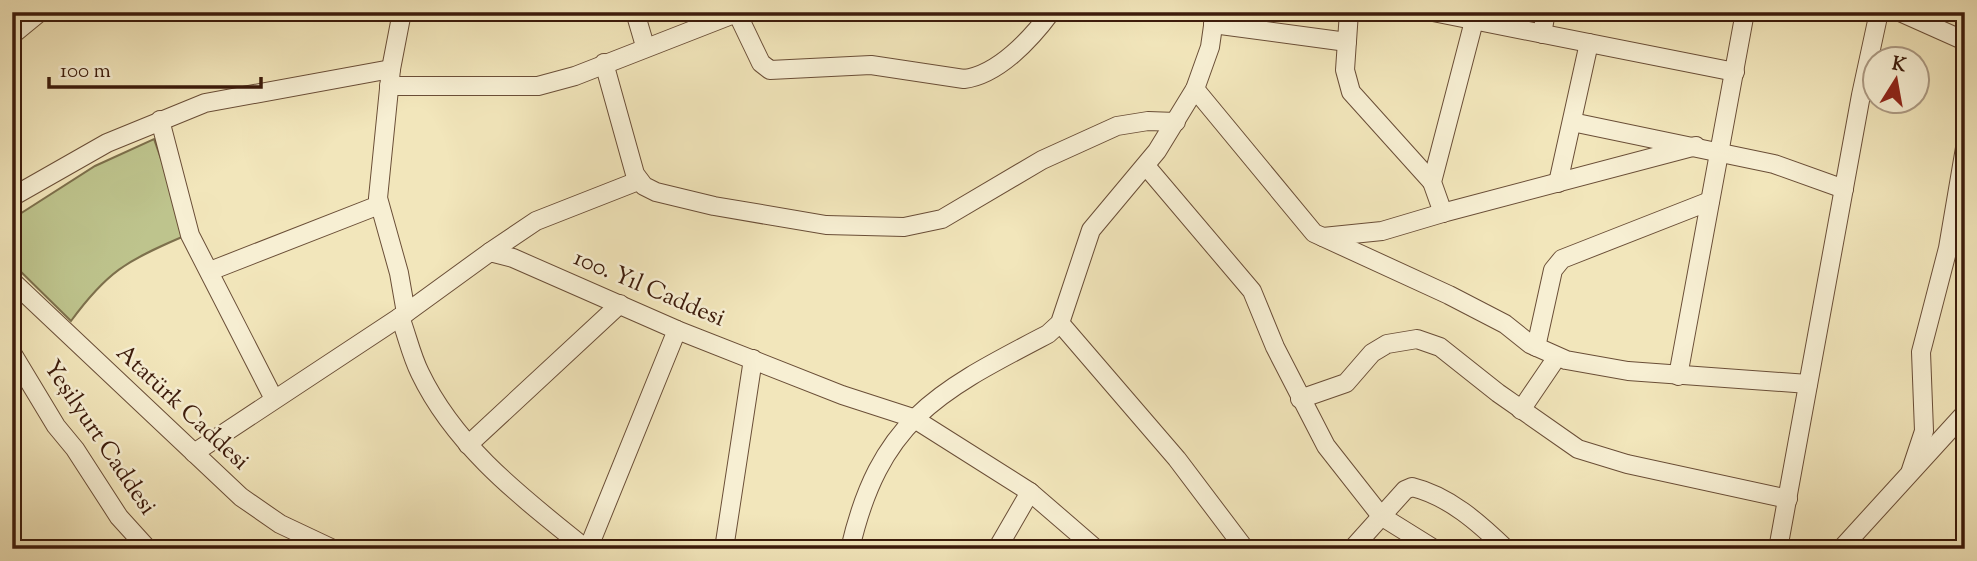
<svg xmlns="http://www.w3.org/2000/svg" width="1977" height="561" font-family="'Sorts Mill Goudy',serif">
<rect width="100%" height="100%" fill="#f2e6bb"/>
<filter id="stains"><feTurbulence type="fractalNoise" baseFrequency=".00286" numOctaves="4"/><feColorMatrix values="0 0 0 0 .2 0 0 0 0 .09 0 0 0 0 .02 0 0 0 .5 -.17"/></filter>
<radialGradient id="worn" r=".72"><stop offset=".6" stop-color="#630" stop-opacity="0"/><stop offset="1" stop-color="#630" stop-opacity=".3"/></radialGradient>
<path fill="#bec48d" stroke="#7d704c" stroke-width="2" d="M154,139L174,196L182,237C126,261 107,272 71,321L12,263V219L95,166Z"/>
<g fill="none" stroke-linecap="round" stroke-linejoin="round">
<g stroke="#6a4e37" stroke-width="20">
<g id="minor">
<polyline points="402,12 391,69 378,198 399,273 406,313"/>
<polyline points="635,12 645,46"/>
<polyline points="1349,12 1345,70 1351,92 1432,182"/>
<polyline points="1433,12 1735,72"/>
<polyline points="1900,12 1965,41"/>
<path d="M737,13L761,63L770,70L871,65L964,79C998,75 1031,39 1051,12"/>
<polyline points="1213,24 1347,42"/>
<polyline points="1542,34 1546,12"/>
<polyline points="12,35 40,12"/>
<polyline points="604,63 635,174 644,186 656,192 714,206 826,225 904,227 942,219 1042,160 1117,126 1148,121 1176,122"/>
<polyline points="389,86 538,86 575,76 739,12"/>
<polyline points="1195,89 1314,233 1449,295 1505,324 1530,344 1566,360 1628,371 1808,384"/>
<polyline points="160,120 190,235 274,399"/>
<polyline points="1572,122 1774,164 1844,189"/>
<polyline points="1146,166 1252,291 1275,347 1326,446 1381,516 1434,549"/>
<polyline points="1558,183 1589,43"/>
<polyline points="12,197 107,143 205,103 391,69"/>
<polyline points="1443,213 1432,182 1474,21"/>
<polyline points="1323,237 1382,231 1446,212 1696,146"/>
<polyline points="490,252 536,221 638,181"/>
<polyline points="210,271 379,205"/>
<polyline points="12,281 241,497 280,524 333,549"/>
<path d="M400,317C407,335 411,355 420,373C456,448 523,498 586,549"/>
<polyline points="1060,323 1177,459 1245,549"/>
<polyline points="1536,347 1553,270 1562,259 1710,201"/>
<polyline points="12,353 56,426 75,449 119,517 148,549"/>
<polyline points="1678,376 1745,12"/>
<polyline points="1300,399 1346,383 1372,353 1387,344 1417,339 1440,347 1498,393 1578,449 1627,464 1788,499"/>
<polyline points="1521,410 1557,357"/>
<polyline points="468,445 620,304"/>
<polyline points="194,453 406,313 490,252 513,258 677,330 842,395 913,418 1030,492 1096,549"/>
<polyline points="1911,470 1924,431 1921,352 1948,248 1965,148"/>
<polyline points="588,549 677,330"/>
<polyline points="724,549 753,359"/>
<path d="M850,549C880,419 939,391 1048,334L1060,323L1091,230L1157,151L1195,89L1210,47L1215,12"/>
<polyline points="997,549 1030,492"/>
<path d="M1352,549L1405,490L1412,487C1449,496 1479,523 1506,549"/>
<polyline points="1778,549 1861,95 1879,12"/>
<polyline points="1841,549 1965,413"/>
</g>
</g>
<use href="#minor" stroke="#f7efd3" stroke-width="18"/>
</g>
<g text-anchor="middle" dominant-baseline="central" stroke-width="5" stroke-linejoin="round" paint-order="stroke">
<g font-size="24" fill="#3c1b0b" stroke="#f7efd3">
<text transform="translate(649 289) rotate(23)">100. Yıl Caddesi</text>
<text transform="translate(182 408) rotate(43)">Atatürk Caddesi</text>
<text transform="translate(99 438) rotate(56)">Yeşilyurt Caddesi</text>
</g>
</g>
<rect width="1977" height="561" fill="none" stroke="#f2e6bb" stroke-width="42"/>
<rect x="14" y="14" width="1949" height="533" fill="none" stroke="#3c1b0b" stroke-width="3.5"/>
<rect x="21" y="21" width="1935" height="519" fill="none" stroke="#3c1b0b" stroke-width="2"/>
<g transform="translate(1896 80) rotate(11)"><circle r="33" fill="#f7efd3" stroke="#ac9a83" stroke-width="2"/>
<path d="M0-5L12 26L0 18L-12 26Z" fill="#8f2418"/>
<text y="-10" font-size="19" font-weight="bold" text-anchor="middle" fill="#3c1b0b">K</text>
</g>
<path d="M49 77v10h212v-10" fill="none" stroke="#3c1b0b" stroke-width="3.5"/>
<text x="60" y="77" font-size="21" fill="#3c1b0b" stroke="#f7efd3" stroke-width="5" paint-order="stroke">100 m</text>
<rect width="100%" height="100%" filter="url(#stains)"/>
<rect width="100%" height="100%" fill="url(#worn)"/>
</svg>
